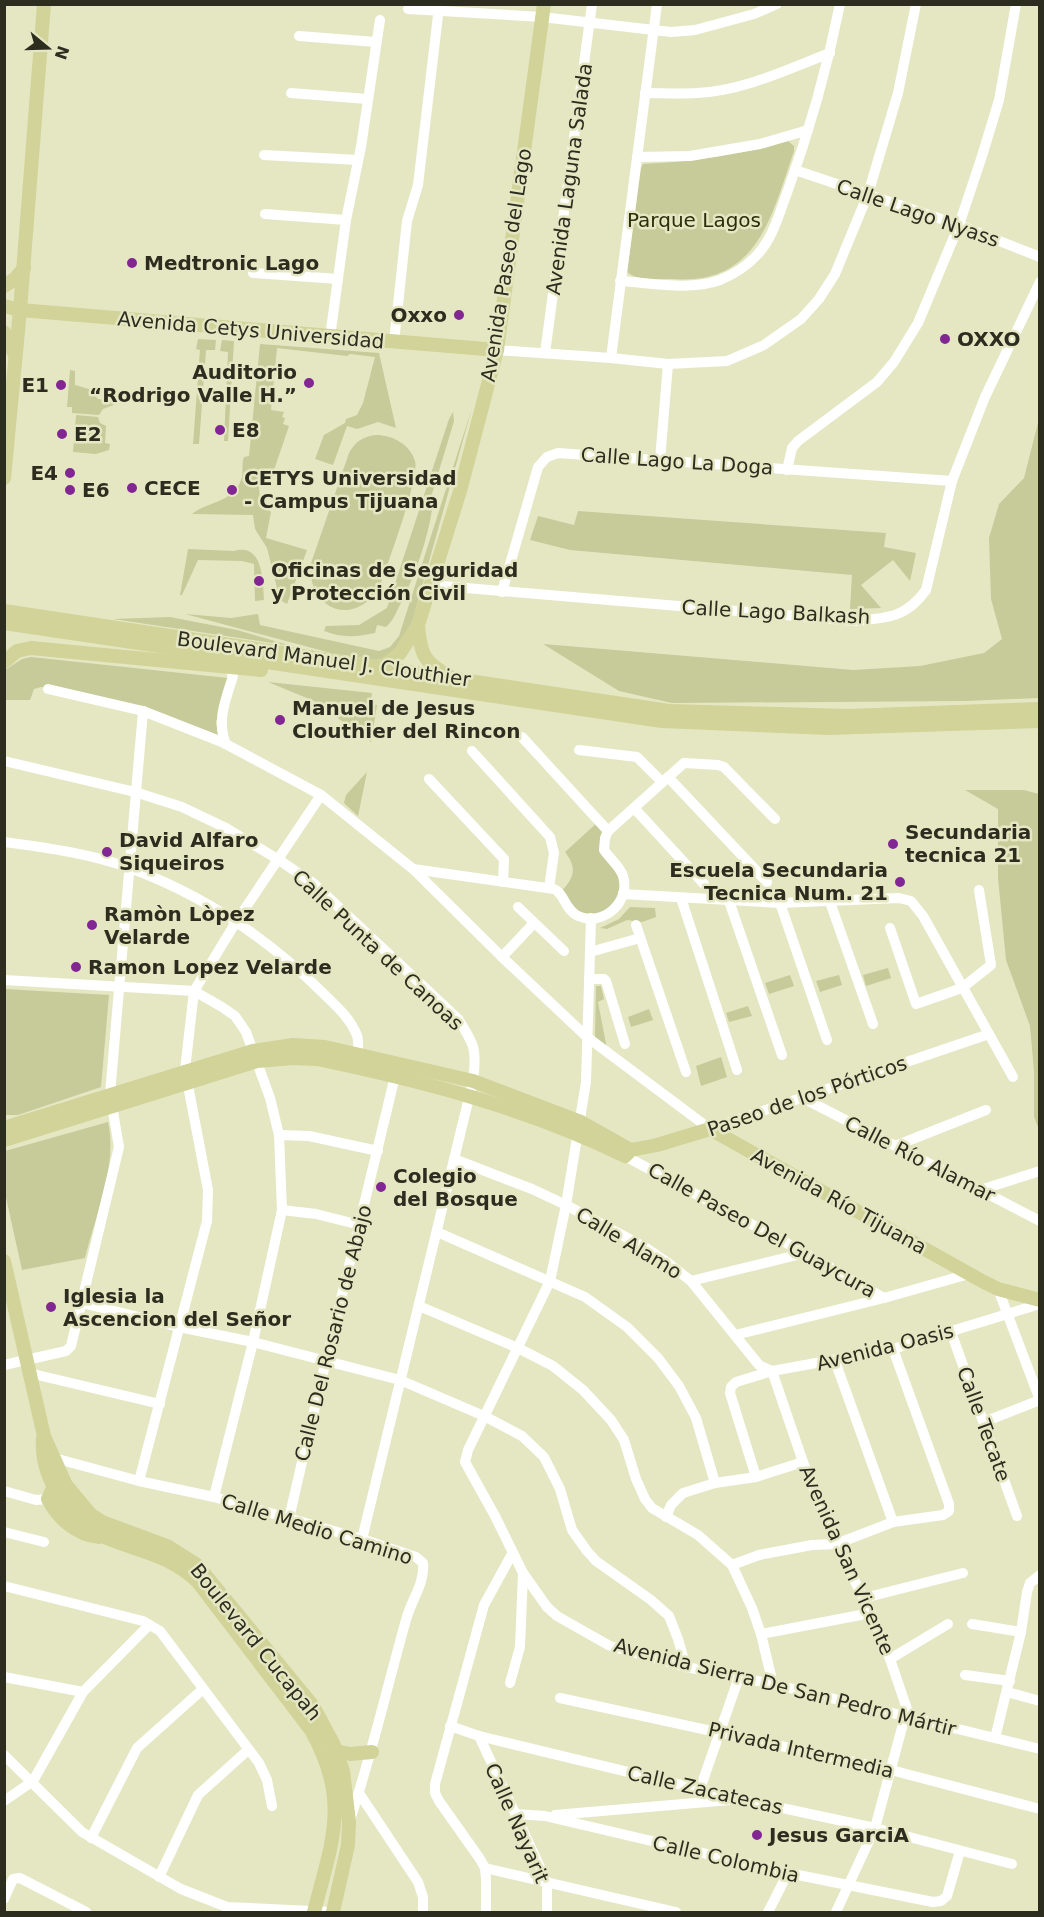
<svg xmlns="http://www.w3.org/2000/svg" width="1044" height="1917" font-family="'DejaVu Sans',sans-serif">
<rect width="100%" height="100%" fill="#e5e7c3"/>
<g fill="#c7ca99">
<path d="M788,141L794,146V151C771,217 758,286 671,279C658,279 637,281 627,272L641,168L643,164C694,162 739,155 788,141Z"/>
<polygon points="198,339 216,340 215,350 206,350 199,444 193,444 200,350 196,349"/>
<polygon points="222,340 234,341 228,441 224,441 228,352 220,351"/>
<path d="M260,344L379,353L396,428L378,422L357,429L347,426L333,465L315,459L324,435L345,423L346,419L357,415L363,403L375,357L350,354L347,356L277,348L271,410L284,412L282,417L285,418L283,424L289,426L273,473L262,481L259,486L260,503L271,512L266,538L307,550L287,604L280,600L267,548L255,529L253,515L192,514C208,501 233,503 241,480C244,472 241,464 244,457L249,456Z"/>
<polygon points="70,370 75,371 75,385 89,389 98,399 114,401 114,405 103,409 99,415 72,413 72,407 67,407"/>
<path d="M472,408L409,633C403,647 392,658 376,660L331,653L185,614L231,618L258,614L260,625L379,651L390,647L399,636Z"/>
<path d="M453,412L454,421L432,494L434,497C429,535 418,569 401,603C396,612 394,620 386,627L377,625L375,633C356,637 342,638 324,631L326,626L359,625L387,608L449,419Z"/>
<polygon points="76,415 98,417 100,423 106,426 105,443 110,444 109,450 96,454 73,452"/>
<polygon points="1039,419 1039,698 965,701 672,703 619,691 543,644 853,670 920,666 984,653 1002,639 991,599 989,538 999,504 1024,478"/>
<path d="M376,435C392,435 410,444 415,461C420,478 386,567 379,589C352,627 310,610 310,566L349,453C356,441 362,437 376,435Z"/>
<polygon points="578,511 886,533 884,547 916,553 910,581 893,560 861,585 881,608 850,609 852,575 570,550 530,540 538,516 574,525"/>
<path d="M188,549L234,551C263,542 263,581 264,600L255,601L254,564L242,561L198,560L182,595H180Z"/>
<polygon points="170,617 237,630 292,646 113,619"/>
<polygon points="31,657 228,678 216,722 218,735 143,708 41,687 34,689 30,700 5,700 5,670 22,659"/>
<polygon points="268,682 372,693 370,704 377,705 371,742 314,701"/>
<polygon points="367,772 358,816 344,803 346,795"/>
<polygon points="965,790 1024,790 1039,794 1039,1130 1034,1117 1034,1071 1030,1026 1006,960 998,878 998,809"/>
<path d="M599,821L608,831L604,844L625,885L612,911L579,916L560,893C574,878 578,869 565,852Z"/>
<polygon points="630,907 655,908 656,917 642,922 627,920 607,929 600,928 619,919"/>
<polygon points="888,968 891,978 866,986 863,975"/>
<polygon points="790,975 794,986 769,994 765,983"/>
<polygon points="839,975 842,985 820,992 816,981"/>
<polygon points="596,986 601,986 604,999 598,1002 607,1049 595,1037"/>
<polygon points="5,989 109,995 101,1087 18,1115 5,1115"/>
<polygon points="748,1006 752,1016 729,1022 726,1013"/>
<polygon points="649,1009 653,1020 631,1027 628,1017"/>
<polygon points="721,1057 727,1077 701,1086 696,1066"/>
<path d="M108,1122C118,1164 95,1217 85,1258L22,1270L5,1193V1151Z"/>
</g>
<g fill="none" stroke-linecap="round" stroke-linejoin="round">
<g stroke="#fff" stroke-width="10">
<polyline points="408,9 542,17 671,32 695,30 754,14 777,4"/>
<polyline points="299,36 376,42"/>
<polyline points="291,93 367,99"/>
<path d="M645,93C662,93 680,94 697,93C743,91 788,69 830,53"/>
<polyline points="264,155 358,160"/>
<polyline points="637,157 690,156 760,144 808,130"/>
<polyline points="795,170 959,225 1040,257"/>
<polyline points="265,214 346,220"/>
<polyline points="253,273 338,279"/>
<path d="M620,281C652,283 690,291 720,280C735,274 747,266 757,255C773,238 779,214 787,193C809,132 827,69 840,4"/>
<polyline points="330,337 346,220 361,147 380,20"/>
<polyline points="394,342 407,221 418,185 439,7"/>
<polyline points="497,350 611,358 668,364 727,361 764,345 801,319 819,299 835,274 868,194 898,93 916,4"/>
<polyline points="545,353 592,4"/>
<polyline points="611,358 657,4"/>
<polyline points="660,460 668,364"/>
<polyline points="787,470 792,448 798,441 877,382 894,362 918,323 959,225 982,156 999,100 1016,4"/>
<path d="M431,585L855,621C887,618 906,618 926,590L952,481L985,397L1040,282"/>
<polyline points="502,592 538,467 547,457 558,453 952,481"/>
<polyline points="48,689 143,711 222,742 321,795 413,869 502,957 587,1037 710,1129 989,1034"/>
<polyline points="522,737 608,831"/>
<path d="M226,744C216,721 226,699 233,676L230,668"/>
<polyline points="579,750 637,757 662,782"/>
<polyline points="472,751 550,837 554,853 549,888"/>
<path d="M4,761L135,792L182,807L226,828L279,860L313,883L458,1019C475,1045 477,1050 473,1081L362,1539"/>
<polyline points="668,777 767,882"/>
<polyline points="429,779 504,859 503,882"/>
<polyline points="634,808 704,884"/>
<path d="M4,842C47,848 89,853 130,868C203,895 270,940 325,995C337,1007 349,1017 356,1033C360,1041 358,1052 356,1060"/>
<path d="M413,869L554,889C565,894 564,909 578,916C603,927 631,902 623,876C620,866 610,859 604,850L605,838L608,831L684,763L718,765L724,767L775,819"/>
<polyline points="623,894 780,903 899,898 911,901 923,916 1013,1077"/>
<polyline points="681,898 737,1070"/>
<polyline points="729,901 782,1055"/>
<polyline points="830,902 873,1024"/>
<polyline points="780,903 827,1040"/>
<polyline points="518,907 564,951"/>
<polyline points="591,918 586,1082 566,1205 550,1281 468,1450 465,1462 495,1516 523,1573 547,1607 557,1616 610,1646 686,1667 773,1684 1040,1749"/>
<polyline points="636,925 686,1072"/>
<polyline points="890,928 916,1004 962,988 991,965 979,890"/>
<polyline points="590,952 640,938"/>
<polyline points="502,957 534,923"/>
<polyline points="589,979 604,979 606,981 625,1044"/>
<polyline points="4,980 194,991 222,1007 235,1016 246,1032 270,1098 279,1135 282,1210 253,1342 214,1497"/>
<polyline points="801,1097 1040,1221"/>
<polyline points="279,1135 309,1136 378,1151"/>
<polyline points="895,1146 986,1110"/>
<polyline points="625,1156 805,1253 884,1298"/>
<polyline points="454,1159 532,1189 566,1205 646,1248 668,1263 691,1281 759,1365 772,1371 803,1462 836,1544 871,1613 890,1659 907,1709 875,1828 836,1912"/>
<polyline points="980,1190 1040,1171"/>
<polyline points="282,1210 316,1214 360,1225"/>
<polyline points="437,1232 585,1297 627,1327 658,1358 679,1386 696,1418 715,1483"/>
<polyline points="691,1281 805,1253"/>
<polyline points="998,1289 1040,1400"/>
<polyline points="82,1303 179,1327 253,1342 400,1380 484,1416 522,1436 544,1457 560,1489 572,1530 587,1551 596,1561 651,1600 669,1616 678,1639 686,1667"/>
<polyline points="419,1306 518,1348 553,1366 583,1390 611,1420 624,1440 636,1479 645,1499 652,1508 698,1535 732,1565 752,1608 761,1634 773,1684"/>
<polyline points="951,1332 1017,1516"/>
<polyline points="735,1335 884,1298 969,1274"/>
<polyline points="835,1361 893,1522"/>
<polyline points="4,1365 66,1351 71,1346 119,1147 110,1094 143,711"/>
<polyline points="29,1373 160,1404"/>
<polyline points="984,1422 1040,1400"/>
<path d="M54,1458L139,1481L214,1497L362,1539L416,1557L423,1563C425,1584 411,1600 406,1620C387,1687 372,1754 350,1820"/>
<polyline points="756,1477 730,1393 731,1387 736,1382 772,1371 893,1349 1040,1304"/>
<polyline points="139,1481 207,1221 208,1190 185,1070 194,991 236,922 321,795"/>
<polyline points="4,1491 36,1500 48,1499"/>
<polyline points="666,1517 671,1505 683,1493 715,1483 756,1477 803,1462"/>
<path d="M289,1519C322,1371 360,1224 395,1076"/>
<polyline points="4,1532 44,1542"/>
<polyline points="732,1565 759,1555 812,1545 836,1544 893,1522 943,1515 949,1511 949,1504 893,1349"/>
<polyline points="4,1586 143,1621 160,1631 259,1763 267,1780 272,1806"/>
<polyline points="864,1598 963,1573"/>
<polyline points="972,1624 1021,1632"/>
<polyline points="761,1634 871,1613"/>
<polyline points="890,1659 948,1624"/>
<polyline points="965,1675 1010,1681"/>
<polyline points="4,1677 83,1692"/>
<polyline points="510,1683 520,1647 523,1573"/>
<polyline points="1007,1692 1040,1701"/>
<polyline points="560,1698 891,1770 1040,1809"/>
<polyline points="450,1726 479,1736 740,1799 875,1828 1012,1864"/>
<polyline points="479,1736 547,1882 547,1912"/>
<polyline points="995,1738 1021,1632 1027,1592 1030,1583 1040,1575"/>
<polyline points="4,1755 82,1832 181,1889 227,1907 333,1912"/>
<polyline points="700,1789 739,1677"/>
<polyline points="359,1793 418,1882 423,1897 423,1912"/>
<polyline points="4,1801 33,1781 83,1692 149,1625"/>
<polyline points="515,1814 545,1816 788,1873 933,1902 941,1901 947,1896 960,1851"/>
<polyline points="555,1815 730,1800"/>
<polyline points="91,1838 137,1748 203,1689"/>
<polyline points="485,1868 676,1912"/>
<polyline points="159,1877 198,1795 248,1750"/>
<polyline points="4,1899 13,1879 20,1878 86,1912"/>
<polyline points="486,1912 486,1879 485,1868 480,1859 439,1801 435,1793 435,1784 484,1605 512,1554"/>
<polyline points="768,1912 788,1873"/>
</g>
<g stroke="#d1d398" stroke-width="14">
<polyline points="4,286 15,279 24,268"/>
<polyline points="4,306 20,310 497,350"/>
<polyline points="4,332 15,355"/>
<polyline points="4,478 20,310 44,4"/>
<polyline points="4,611 669,711 848,716 1040,709"/>
<polyline points="4,623 662,721 829,728 1040,721"/>
<path d="M418,625C420,651 423,663 448,675"/>
<polyline points="4,662 17,651 31,648 261,670"/>
<polyline points="378,668 392,660 400,653 418,625 460,491 497,350 544,4"/>
<polyline points="4,1128 253,1051 293,1045 325,1047 473,1081 581,1122 629,1149"/>
<path d="M4,1140L257,1061L292,1058L317,1059C423,1081 527,1108 625,1156L631,1150L657,1145L710,1129L982,1281L998,1289L1040,1300"/>
<polyline points="4,1261 44,1436 66,1485 91,1515 102,1522 167,1546 197,1565 313,1706 333,1743 343,1771 349,1822 348,1845 333,1912"/>
<path d="M43,1438C40,1478 70,1523 107,1538C141,1552 170,1555 198,1582L311,1730C351,1801 332,1841 314,1912"/>
<path d="M54,1486L48,1499C58,1518 76,1535 99,1537"/>
<polyline points="336,1751 350,1754 372,1752"/>
</g>
</g>
<g fill="#812693" stroke="#e5e7c3" stroke-width="2">
<circle cx="132" cy="263" r="6"/>
<circle cx="459" cy="315" r="6"/>
<circle cx="945" cy="339" r="6"/>
<circle cx="309" cy="383" r="6"/>
<circle cx="61" cy="385" r="6"/>
<circle cx="220" cy="430" r="6"/>
<circle cx="62" cy="434" r="6"/>
<circle cx="70" cy="473" r="6"/>
<circle cx="132" cy="488" r="6"/>
<circle cx="70" cy="490" r="6"/>
<circle cx="232" cy="490" r="6"/>
<circle cx="259" cy="581" r="6"/>
<circle cx="280" cy="720" r="6"/>
<circle cx="893" cy="844" r="6"/>
<circle cx="107" cy="852" r="6"/>
<circle cx="900" cy="882" r="6"/>
<circle cx="92" cy="925" r="6"/>
<circle cx="76" cy="967" r="6"/>
<circle cx="381" cy="1187" r="6"/>
<circle cx="51" cy="1307" r="6"/>
<circle cx="757" cy="1835" r="6"/>
</g>
<g text-anchor="middle" dominant-baseline="central" stroke-width="5" stroke-linejoin="round" paint-order="stroke">
<g font-size="20" fill="#2c2d1f" stroke="#e5e7c3">
<text transform="translate(569 179) rotate(-82)">Avenida Laguna Salada</text>
<text transform="translate(918 213) rotate(19)">Calle Lago Nyass</text>
<text transform="translate(506 265) rotate(-81)">Avenida Paseo del Lago</text>
<text transform="translate(251 330) rotate(5)">Avenida Cetys Universidad</text>
<text transform="translate(677 461) rotate(4)">Calle Lago La Doga</text>
<text transform="translate(776 612) rotate(3)">Calle Lago Balkash</text>
<text transform="translate(324 659) rotate(8)">Boulevard Manuel J. Clouthier</text>
<text transform="translate(378 950) rotate(43)">Calle Punta de Canoas</text>
<text transform="translate(807 1096) rotate(-19)">Paseo de los Pórticos</text>
<text transform="translate(920 1159) rotate(27)">Calle Río Alamar</text>
<text transform="translate(839 1201) rotate(29)">Avenida Río Tijuana</text>
<text transform="translate(762 1230) rotate(29)">Calle Paseo Del Guaycura</text>
<text transform="translate(629 1243) rotate(31)">Calle Alamo</text>
<text transform="translate(333 1333) rotate(-76)">Calle Del Rosario de Abajo</text>
<text transform="translate(885 1347) rotate(-14)">Avenida Oasis</text>
<text transform="translate(984 1424) rotate(70)">Calle Tecate</text>
<text transform="translate(317 1529) rotate(17)">Calle Medio Camino</text>
<text transform="translate(847 1560) rotate(66)">Avenida San Vicente</text>
<text transform="translate(256 1642) rotate(51)">Boulevard Cucapah</text>
<text transform="translate(785 1687) rotate(14)">Avenida Sierra De San Pedro Mártir</text>
<text transform="translate(801 1750) rotate(13)">Privada Intermedia</text>
<text transform="translate(705 1790) rotate(13)">Calle Zacatecas</text>
<text transform="translate(517 1823) rotate(66)">Calle Nayarit</text>
<text transform="translate(726 1859) rotate(13)">Calle Colombia</text>
</g>
<g font-size="20" fill="#2c2d0a" stroke="#e5e7c3">
<text x="694" y="220">Parque Lagos</text>
</g>
<g font-size="20" font-weight="bold" fill="#2c2d1f" stroke="#e5e7c3" text-anchor="start">
<text x="144" y="263">Medtronic Lago</text>
<text x="447" y="315" text-anchor="end">Oxxo</text>
<text x="957" y="339">OXXO</text>
<text x="297" y="372" text-anchor="end">Auditorio<tspan x="297" dy="23">“Rodrigo Valle H.”</tspan></text>
<text x="49" y="385" text-anchor="end">E1</text>
<text x="232" y="430">E8</text>
<text x="74" y="434">E2</text>
<text x="58" y="473" text-anchor="end">E4</text>
<text x="244" y="478">CETYS Universidad<tspan x="244" dy="23">- Campus Tijuana</tspan></text>
<text x="144" y="488">CECE</text>
<text x="82" y="490">E6</text>
<text x="271" y="570">Oficinas de Seguridad<tspan x="271" dy="23">y Protección Civil</tspan></text>
<text x="292" y="708">Manuel de Jesus<tspan x="292" dy="23">Clouthier del Rincon</tspan></text>
<text x="905" y="832">Secundaria<tspan x="905" dy="23">tecnica 21</tspan></text>
<text x="119" y="840">David Alfaro<tspan x="119" dy="23">Siqueiros</tspan></text>
<text x="888" y="870" text-anchor="end">Escuela Secundaria<tspan x="888" dy="23">Tecnica Num. 21</tspan></text>
<text x="104" y="914">Ramòn Lòpez<tspan x="104" dy="23">Velarde</tspan></text>
<text x="88" y="967">Ramon Lopez Velarde</text>
<text x="393" y="1176">Colegio<tspan x="393" dy="23">del Bosque</tspan></text>
<text x="63" y="1296">Iglesia la<tspan x="63" dy="23">Ascencion del Señor</tspan></text>
<text x="769" y="1835">Jesus GarciA</text>
</g>
</g>
<rect width="1044" height="1917" fill="none" stroke="#2c2d1f" stroke-width="12"/>
<g transform="translate(48 48) rotate(109)" stroke="#e5e7c3" stroke-width="4.5" paint-order="stroke">
<path d="M0-4.5L10 22L0 15L-10 22Z" fill="#2c2d1f"/>
<text y="-9" font-size="16" font-weight="bold" text-anchor="middle" fill="#2c2d1f">N</text>
</g>
</svg>
